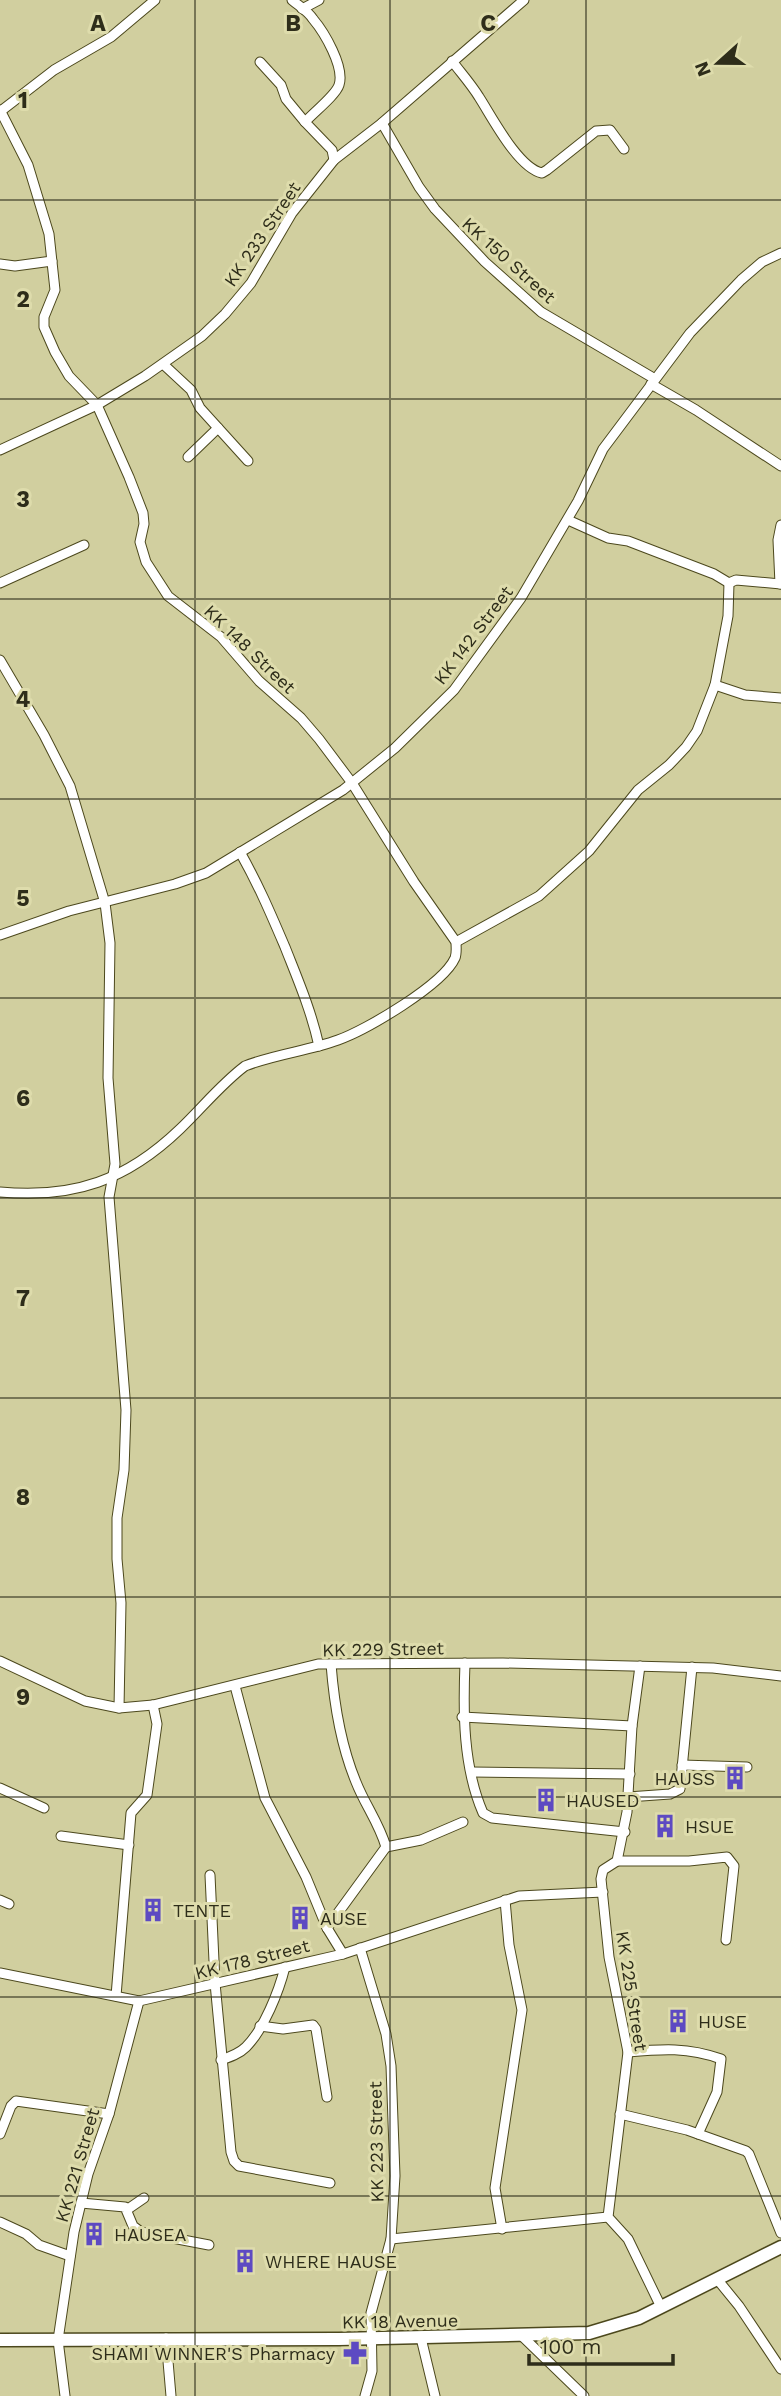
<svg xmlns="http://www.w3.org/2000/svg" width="781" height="2396" font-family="'Work Sans',sans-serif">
<rect width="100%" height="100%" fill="#d1cf9f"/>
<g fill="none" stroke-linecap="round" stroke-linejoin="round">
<g stroke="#4c481d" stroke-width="11">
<g id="street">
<path d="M292,0C299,6 308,11 313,19C324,32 345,67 339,85C336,95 313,113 305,122L332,150L334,160"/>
<polyline points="302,9 319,0"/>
<path d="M452,61C461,73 471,84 479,97C492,117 518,168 542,173L547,170L596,131L610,130L624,149"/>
<polyline points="260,62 281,85 286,99 305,122"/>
<path d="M0,110L28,165L49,234L55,290L44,317V327L55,352L69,376L97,405L129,477L143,513L144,524L140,542L146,562L168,596L221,637L259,681L301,718L319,739L352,783L414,882L456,942C456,947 457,953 455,958C443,985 366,1030 338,1040C308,1051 275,1054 245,1066C221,1084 202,1108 180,1129C127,1180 74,1199 0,1192"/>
<polyline points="1,111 54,70 111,37 155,0"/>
<polyline points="382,123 419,187 435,209 485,262 541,312 655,379"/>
<polyline points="0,264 15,266 52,261"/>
<polyline points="163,364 191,390 200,408 248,461"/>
<polyline points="651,384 696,410 781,466"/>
<polyline points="0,450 97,405 145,376 202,336 225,314 251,283 292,213 334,160 382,123 524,0"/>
<polyline points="188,457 218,428"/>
<polyline points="568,520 608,538 628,541 714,574 729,583 736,580 781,584"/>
<polyline points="0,583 84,545"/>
<polyline points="780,584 778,540 781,525"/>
<polyline points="0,660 44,735 70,786 105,903 110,943 108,1078 115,1164 109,1197 126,1410 124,1470 117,1518 117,1559 121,1603 119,1708"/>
<polyline points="715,685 745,695 781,698"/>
<path d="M240,852C259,886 270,912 285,947C298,980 311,1010 319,1046"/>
<polyline points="0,935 69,911 175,884 206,873 343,790 395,748 454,690 521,598 578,501 603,449 690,333 741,280 762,262 781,253"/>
<polyline points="456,942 539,896 589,851 638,790 669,765 686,747 697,731 715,685 728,616 729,583"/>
<polyline points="0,1661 85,1701 119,1708 153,1705 318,1664 503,1663 713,1668 781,1676"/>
<path d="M465,1663C463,1712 463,1767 483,1813L492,1818L625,1832"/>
<polyline points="640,1666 632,1726 627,1812 617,1861 603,1870 601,1879 609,1957 628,2052 608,2217 628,2239 661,2307"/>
<polyline points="235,1686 265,1798 306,1877 327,1928 343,1954"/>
<polyline points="462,1717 632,1726"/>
<polyline points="682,1765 747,1767"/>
<polyline points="472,1772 630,1774"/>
<polyline points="0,1788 44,1808"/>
<polyline points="628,1797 670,1794 680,1789 692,1667"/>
<polyline points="61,1836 129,1845"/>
<polyline points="386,1847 421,1840 463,1822"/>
<polyline points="617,1861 689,1861 727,1857 734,1866 726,1940"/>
<polyline points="210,1875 215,1983 231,2152 234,2161 239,2166 330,2183"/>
<polyline points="0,1900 9,1904"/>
<path d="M327,1928L386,1847C379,1823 365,1805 356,1782C341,1746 334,1703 331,1664"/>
<polyline points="360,1948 386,2034 391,2066 395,2176 391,2239 371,2313 372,2371 365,2396"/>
<polyline points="0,1973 139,2001 343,1954 519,1896 603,1892"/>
<polyline points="116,1996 131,1813 147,1795 157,1724 153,1705"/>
<polyline points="260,2026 283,2029 313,2025 316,2029 327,2097"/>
<path d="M628,2052C662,2049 688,2047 721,2059L717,2092L698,2134"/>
<path d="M221,2060C230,2057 239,2054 246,2047C264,2029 279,1991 285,1967"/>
<polyline points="620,2114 687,2130 746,2151 749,2154 781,2233"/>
<polyline points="0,2134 11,2106 16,2101 109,2114"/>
<polyline points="81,2203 125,2207 133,2226 141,2232 209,2245"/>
<polyline points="128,2209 144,2198"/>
<polyline points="0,2222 26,2234 39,2245 70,2256"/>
<polyline points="502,2229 495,2188 522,2010 509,1945 505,1900"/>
<polyline points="391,2239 608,2217"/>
<polyline points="717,2279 739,2306 781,2369"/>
<polyline points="522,2336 584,2396"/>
<polyline points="166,2338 171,2396"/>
<polyline points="421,2338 435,2396"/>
<polyline points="65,2396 58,2340 74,2232 88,2174 109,2114 139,2001"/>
</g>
</g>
<g stroke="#4c481d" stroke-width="15">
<polyline id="secondary" points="0,2340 339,2339 589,2333 639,2318 781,2247"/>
</g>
<use href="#street" stroke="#fff" stroke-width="9"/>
<use href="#secondary" stroke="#fff" stroke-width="12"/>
</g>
<path fill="none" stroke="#2e2d1a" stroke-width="2" stroke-opacity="0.55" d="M195,0V2396M390,0V2396M586,0V2396M0,200H781M0,399H781M0,599H781M0,799H781M0,998H781M0,1198H781M0,1398H781M0,1597H781M0,1797H781M0,1997H781M0,2196H781"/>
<defs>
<g id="building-bare" transform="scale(1.89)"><path d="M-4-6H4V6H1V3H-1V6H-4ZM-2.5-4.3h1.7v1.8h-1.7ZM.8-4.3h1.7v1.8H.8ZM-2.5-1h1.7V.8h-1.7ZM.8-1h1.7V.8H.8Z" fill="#5d4ac2" stroke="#dedcac" stroke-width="2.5" paint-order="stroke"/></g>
<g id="pharmacy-bare" transform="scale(1.89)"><path d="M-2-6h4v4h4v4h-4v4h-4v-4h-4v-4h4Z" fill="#5d4ac2" stroke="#dedcac" stroke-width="2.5" paint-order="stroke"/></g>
</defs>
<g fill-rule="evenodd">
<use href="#building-bare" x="735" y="1778"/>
<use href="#building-bare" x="546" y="1800"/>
<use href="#building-bare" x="665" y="1826"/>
<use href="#building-bare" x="153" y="1910"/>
<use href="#building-bare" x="300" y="1918"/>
<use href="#building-bare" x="678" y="2021"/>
<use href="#building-bare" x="94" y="2234"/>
<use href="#building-bare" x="245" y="2261"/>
<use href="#pharmacy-bare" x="355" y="2353"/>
</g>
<g text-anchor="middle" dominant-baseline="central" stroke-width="6" stroke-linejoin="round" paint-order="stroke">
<g font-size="18" fill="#2e2d1a" stroke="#dedcac">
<text transform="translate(262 234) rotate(-56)">KK 233 Street</text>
<text transform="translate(509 260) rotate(42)">KK 150 Street</text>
<text transform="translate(473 635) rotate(-53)">KK 142 Street</text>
<text transform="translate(250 649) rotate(44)">KK 148 Street</text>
<text transform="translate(383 1649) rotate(-1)">KK 229 Street</text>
<text transform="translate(252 1959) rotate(-14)">KK 178 Street</text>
<text transform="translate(632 1991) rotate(81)">KK 225 Street</text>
<text transform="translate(376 2142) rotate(-91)">KK 223 Street</text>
<text transform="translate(77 2165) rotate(-74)">KK 221 Street</text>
<text transform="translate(400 2321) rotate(-1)">KK 18 Avenue</text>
</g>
<g font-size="18" fill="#2e2d1a" stroke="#dedcac" text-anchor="start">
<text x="715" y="1778" text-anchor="end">HAUSS</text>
<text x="566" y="1800">HAUSED</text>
<text x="685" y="1826">HSUE</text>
<text x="173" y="1910">TENTE</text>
<text x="320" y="1918">AUSE</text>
<text x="698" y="2021">HUSE</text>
<text x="114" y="2234">HAUSEA</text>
<text x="265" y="2261">WHERE HAUSE</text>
<text x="335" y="2353" text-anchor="end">SHAMI WINNER'S Pharmacy</text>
</g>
</g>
<g font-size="23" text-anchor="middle" font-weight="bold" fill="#2e2d1a" stroke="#dedcac" stroke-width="6" stroke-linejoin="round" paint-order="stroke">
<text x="98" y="31">A</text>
<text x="293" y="31">B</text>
<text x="488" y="31">C</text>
<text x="23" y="108">1</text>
<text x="23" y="307">2</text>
<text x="23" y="507">3</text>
<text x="23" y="707">4</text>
<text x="23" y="906">5</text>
<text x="23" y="1106">6</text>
<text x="23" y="1306">7</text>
<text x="23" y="1505">8</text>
<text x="23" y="1705">9</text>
</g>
<g transform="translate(718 63) rotate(249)" stroke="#dedcac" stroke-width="5" paint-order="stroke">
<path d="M0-5L12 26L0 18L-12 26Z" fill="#2e2d1a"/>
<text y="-10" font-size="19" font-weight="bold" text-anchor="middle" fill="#2e2d1a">N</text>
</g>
<path d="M529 2354v10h144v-10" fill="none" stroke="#2e2d1a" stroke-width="3.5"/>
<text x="540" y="2354" font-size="21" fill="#2e2d1a" stroke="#dedcac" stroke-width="5" paint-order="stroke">100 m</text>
</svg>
